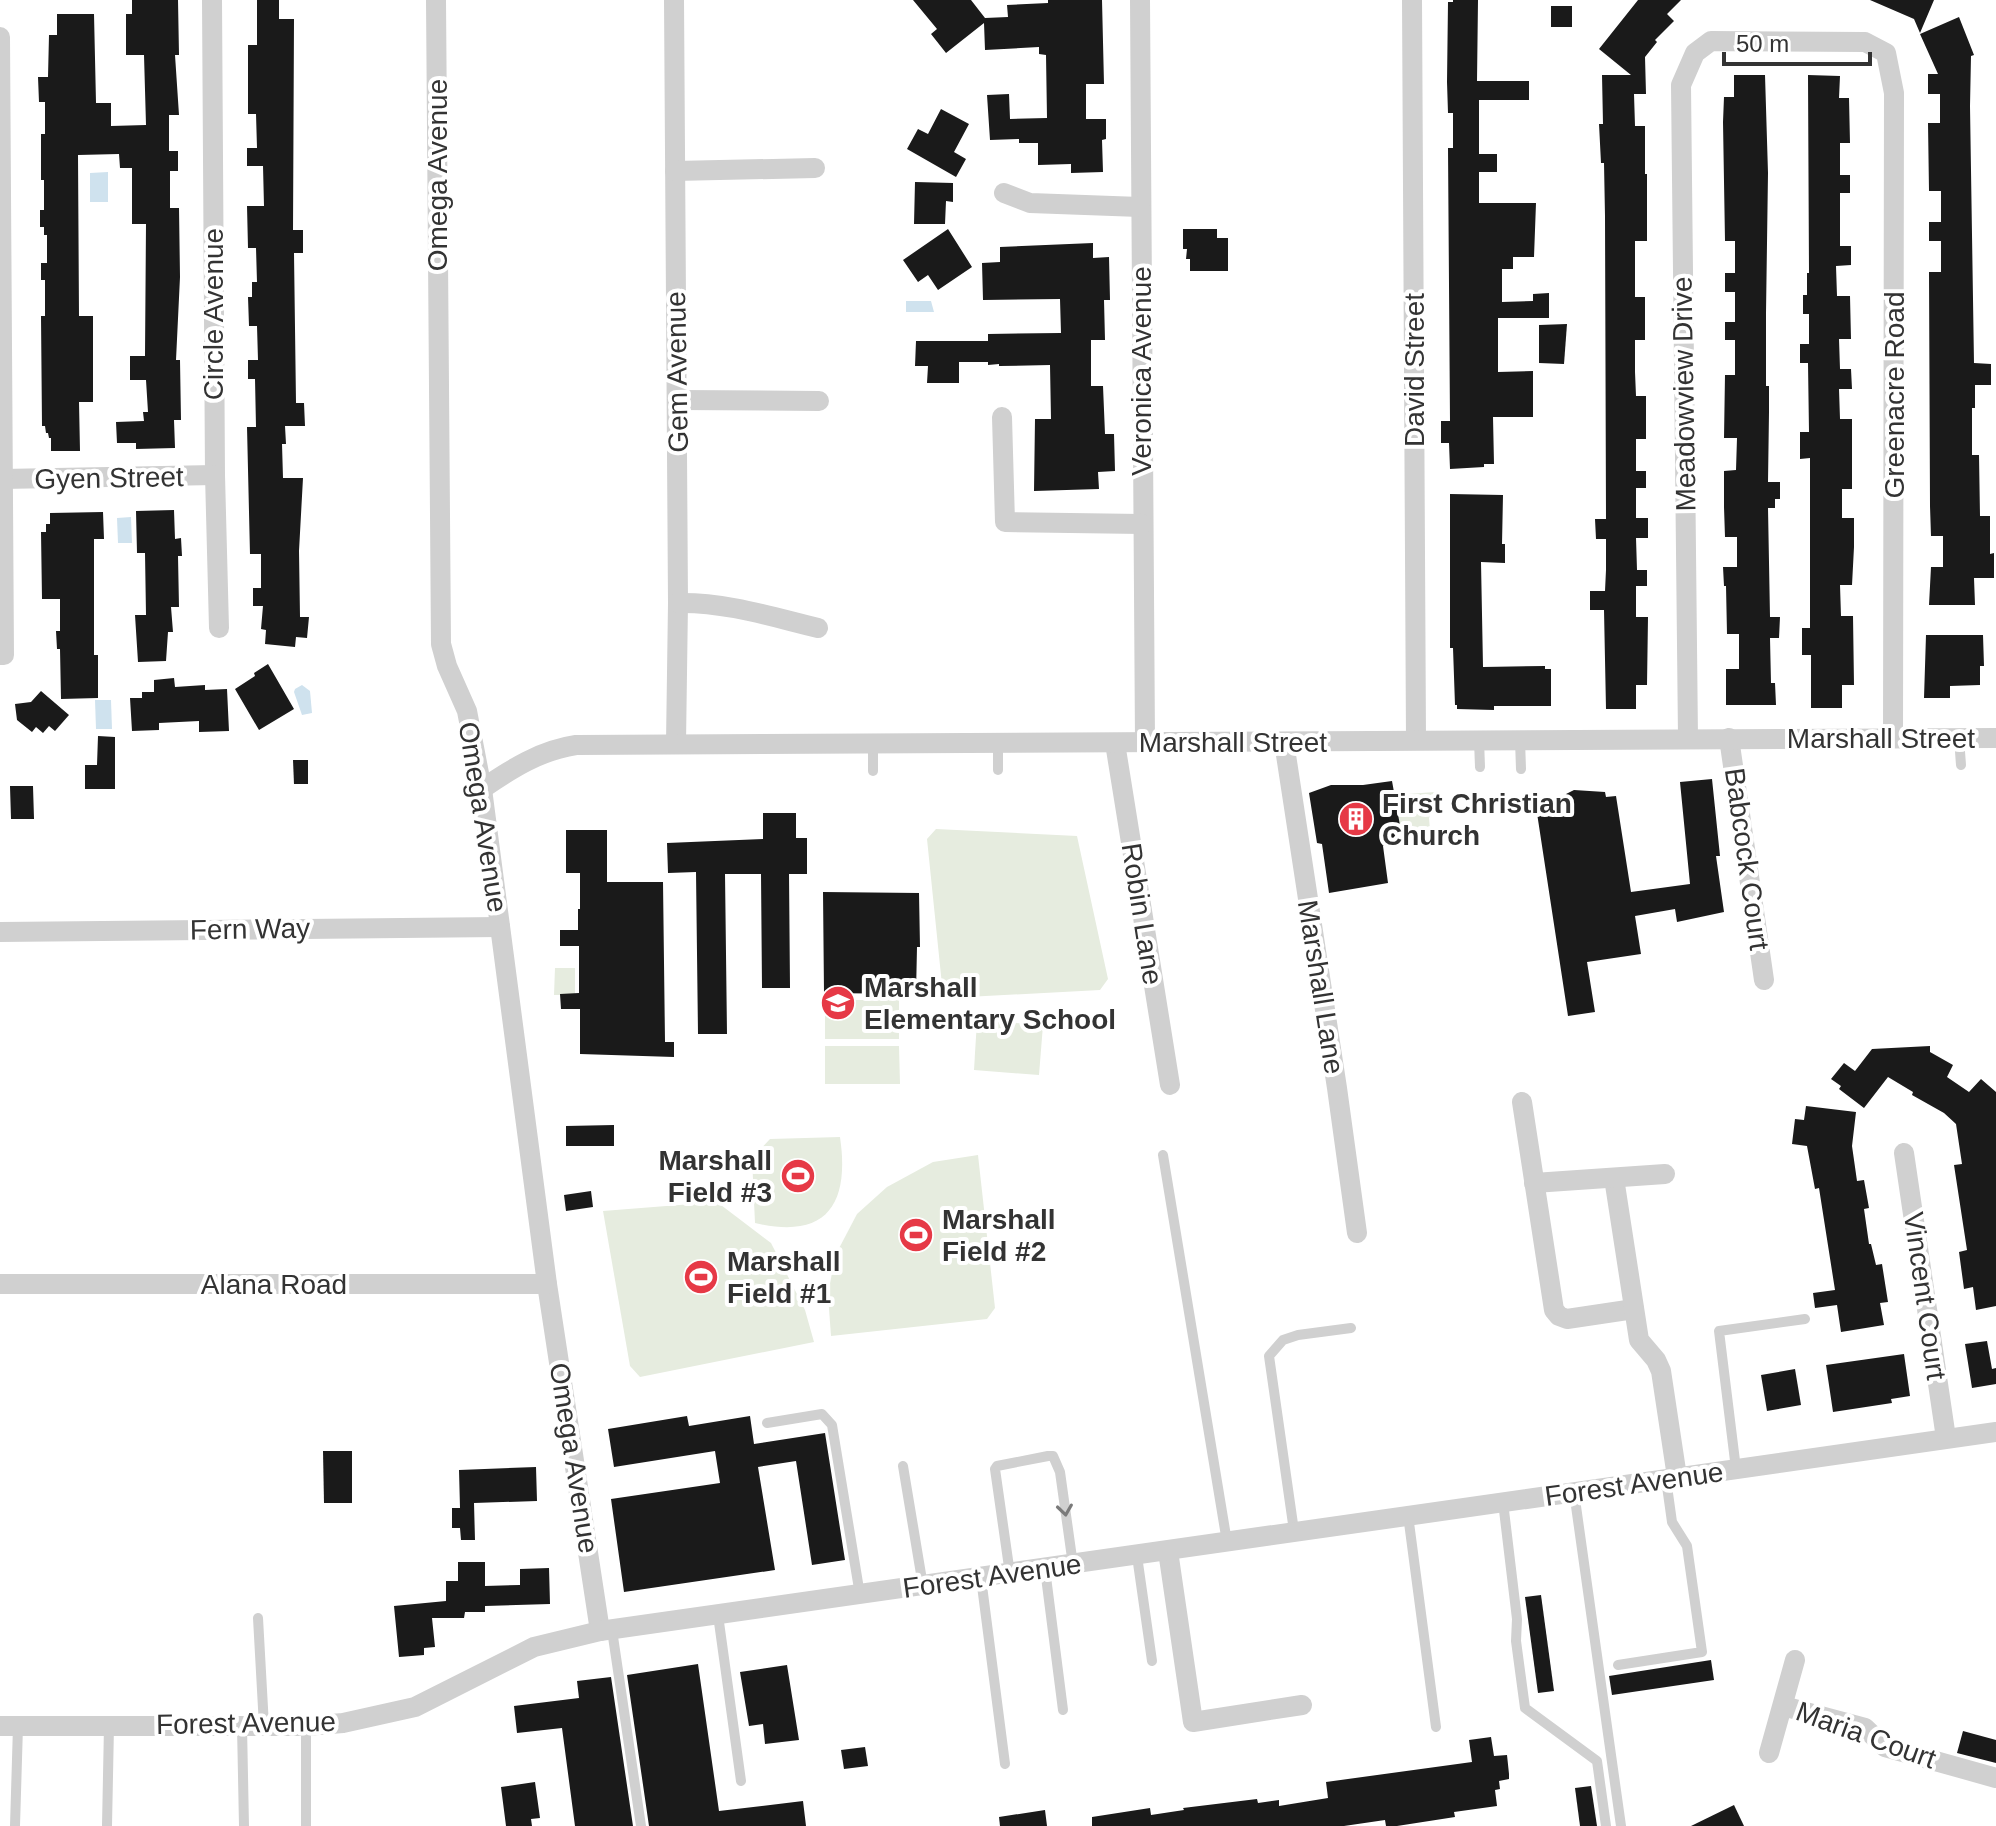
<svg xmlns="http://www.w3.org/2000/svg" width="1996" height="1826" font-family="Helvetica,sans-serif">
<rect width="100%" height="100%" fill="#fff"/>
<g fill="#e6ecdf">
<polygon points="1435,792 1436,803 1429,818 1431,842 1403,842 1394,795"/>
<polygon points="936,829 1077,836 1108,979 1100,990 967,997 965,984 942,985 927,839"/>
<polygon points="555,968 575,968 575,995 554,995"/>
<rect x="825" y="1000" width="74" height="39"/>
<polygon points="977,1020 1043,1025 1039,1075 974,1070"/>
<polygon points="825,1046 899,1046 900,1084 825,1084"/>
<path d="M840,1137C850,1205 826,1240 755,1223L752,1158L770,1139Z"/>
<polygon points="978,1155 995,1308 987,1319 831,1336 828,1295 835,1256 857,1214 887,1187 933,1162"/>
<polygon points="717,1202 771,1243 805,1310 814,1342 640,1377 630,1366 603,1211"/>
</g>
<g fill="#cfe2ee">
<polygon points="108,172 108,202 90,202 90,173"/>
<polygon points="906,301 931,301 934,312 906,312"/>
<polygon points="131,517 132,543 118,543 117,518"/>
<polygon points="302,685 310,691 312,713 302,715 294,692 295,689"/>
<polygon points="95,700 111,700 112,729 96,729"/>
</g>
<g fill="#1a1a1a">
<polygon points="132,0 178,0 179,55 175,55 179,115 169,115 169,151 178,151 178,171 170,171 170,208 179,208 180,277 176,360 180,360 181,420 174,420 175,448 136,449 136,443 117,443 116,422 144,421 143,412 148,412 146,380 130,380 130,356 145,356 146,224 132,224 132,168 120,168 119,154 78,155 79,316 93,316 93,402 79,402 80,451 51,451 51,438 49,438 48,433 46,433 45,426 42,426 41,316 45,316 45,280 41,280 41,263 47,263 47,235 44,235 44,227 40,227 40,210 44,210 44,180 41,180 41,134 45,134 45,102 39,102 38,77 48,77 49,35 57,35 57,14 94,14 96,103 111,103 111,126 146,125 144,55 126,55 126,14 132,14"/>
<polygon points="257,0 279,0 279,19 294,19 293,230 303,230 303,253 294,253 296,403 304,403 305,426 285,426 286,444 282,444 283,478 303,478 299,551 300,617 309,617 307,638 296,637 295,647 265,644 266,630 261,629 263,606 253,606 253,588 261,588 261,554 250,554 247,427 256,427 255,379 248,379 248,360 258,360 257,326 249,326 248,297 252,297 252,282 257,282 256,248 248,248 247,206 264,206 263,166 247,166 247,148 257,148 256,114 248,114 248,45 257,45"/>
<polygon points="913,0 971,0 985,18 1008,17 1007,5 1048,3 1048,0 1102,0 1104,84 1086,84 1086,119 1106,119 1106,139 1102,140 1103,172 1071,173 1071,164 1038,165 1038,143 1019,143 1019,139 990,140 987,95 1009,94 1010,119 1047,118 1046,55 1039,54 1039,47 985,50 984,23 946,53 931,34 937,29"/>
<polygon points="1453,0 1478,0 1477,81 1529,81 1529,100 1479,100 1479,154 1497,154 1497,172 1479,172 1479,203 1536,203 1534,257 1513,257 1513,269 1502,269 1502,302 1533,301 1533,294 1549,293 1549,318 1498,318 1498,372 1533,371 1533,417 1493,417 1494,464 1484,464 1484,467 1450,469 1449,443 1441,443 1441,421 1450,421 1448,148 1453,148 1453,113 1448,113 1447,82 1448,2 1453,2"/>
<polygon points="1638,0 1681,0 1667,14 1674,21 1655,40 1657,42 1645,57 1646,94 1634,94 1635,126 1645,126 1645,174 1647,174 1647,241 1635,241 1635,297 1645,297 1645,340 1635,340 1635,372 1636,396 1646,396 1646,439 1636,439 1636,471 1646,471 1646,488 1636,488 1636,518 1648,518 1648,538 1636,538 1637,570 1647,570 1647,586 1636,586 1636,617 1648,617 1647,685 1636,685 1636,709 1606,709 1604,610 1590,610 1590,591 1605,591 1606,570 1606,539 1596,539 1595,519 1606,519 1605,216 1604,163 1601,163 1599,124 1603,124 1602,75 1631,75 1599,49"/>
<polygon points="1870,0 1934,0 1920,33 1914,19"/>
<rect x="1551" y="6" width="21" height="21"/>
<polygon points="1959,17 1974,55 1971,56 1970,106 1974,363 1991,364 1991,385 1975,385 1975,408 1972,408 1972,455 1979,455 1980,516 1990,516 1990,554 1994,553 1994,578 1974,578 1975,605 1929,605 1931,567 1943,567 1943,536 1931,536 1930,506 1929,272 1941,272 1941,241 1929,241 1929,222 1941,222 1941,191 1929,191 1928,123 1940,123 1940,94 1928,94 1928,74 1938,74 1920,34"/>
<polygon points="1734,75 1765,75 1768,173 1766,313 1766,386 1769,386 1769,412 1768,482 1780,482 1780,499 1775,499 1775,508 1768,508 1770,617 1780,617 1779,638 1770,638 1771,683 1775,683 1776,705 1726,705 1726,669 1739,669 1739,634 1727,634 1726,586 1724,586 1723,567 1737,567 1737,537 1725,537 1724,507 1724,471 1736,470 1737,438 1724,438 1725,375 1735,375 1735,340 1725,340 1725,322 1735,322 1735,292 1725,292 1725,273 1735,273 1735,241 1725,241 1723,122 1724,97 1734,97"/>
<polygon points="1808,75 1840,76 1839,98 1849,98 1850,143 1840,143 1840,175 1850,175 1850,193 1840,193 1840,246 1851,246 1851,265 1836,266 1837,296 1850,296 1851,339 1839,339 1840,369 1851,369 1852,389 1839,389 1840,419 1852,419 1852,489 1842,489 1842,518 1854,518 1854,547 1852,585 1840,585 1841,616 1853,616 1854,685 1842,685 1842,708 1811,708 1811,655 1802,655 1802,628 1810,628 1810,458 1800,459 1800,432 1809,432 1808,363 1800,363 1800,344 1809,344 1809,314 1803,314 1803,295 1807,295 1807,273 1809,273"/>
<polygon points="941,109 969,124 954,152 966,159 956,177 907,149 918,129 928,134"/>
<polygon points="915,182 953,183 953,202 946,201 945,224 914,224"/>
<polygon points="948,229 972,267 938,290 928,275 918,282 903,260"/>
<polygon points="1183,229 1217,229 1217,238 1228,238 1228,271 1190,271 1190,259 1186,259 1187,249 1183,249"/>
<polygon points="1093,243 1093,258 1109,257 1110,300 1104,300 1105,340 1091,340 1091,386 1103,386 1105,434 1114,434 1115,471 1098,472 1099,489 1034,491 1035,419 1051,419 1050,365 999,366 999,364 988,365 988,362 959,362 959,383 927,383 928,366 915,366 916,341 988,341 988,334 1061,333 1060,299 983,300 982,263 1000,262 1000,247"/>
<polygon points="1567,324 1564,364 1539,363 1539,325"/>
<polygon points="1450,494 1503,495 1502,544 1505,544 1505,563 1481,562 1483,667 1545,666 1545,669 1551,669 1551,706 1494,706 1494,710 1457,709 1457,705 1455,705 1453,648 1450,648"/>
<polygon points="174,510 175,539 181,538 182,556 178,556 179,607 171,607 173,632 168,632 166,661 138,662 135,615 146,615 145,553 137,553 136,511"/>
<polygon points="103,512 104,539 94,539 94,655 98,655 98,698 61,699 60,649 57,649 56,631 60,631 60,599 42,599 41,532 46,532 46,524 50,524 50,513"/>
<polygon points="1926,635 1983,635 1984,666 1980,666 1980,685 1950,686 1950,698 1924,698"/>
<polygon points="268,664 294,709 259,730 235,689 255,676 254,673"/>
<polygon points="174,678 175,687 205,685 205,690 227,689 229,731 199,732 199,721 159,723 159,730 132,731 130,698 142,698 142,692 154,692 154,680"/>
<polygon points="41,691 69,715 55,731 49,726 43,733 36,727 32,732 17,720 15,704 31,702"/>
<polygon points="98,736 115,737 115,789 85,789 85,765 97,765"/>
<polygon points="293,760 308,760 308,784 294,784"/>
<polygon points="1712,779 1720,856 1716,856 1724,912 1677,922 1675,909 1635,916 1641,954 1587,962 1595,1012 1568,1016 1535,800 1562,796 1574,790 1605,792 1606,797 1616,796 1631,892 1690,884 1680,782"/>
<polygon points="1392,781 1403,842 1383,846 1388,883 1329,893 1322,844 1317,843 1309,793 1331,785 1363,785"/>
<polygon points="10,786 33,786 34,819 11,819"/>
<polygon points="763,813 796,813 796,838 807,838 807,874 789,874 790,988 762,988 761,874 725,874 727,1034 698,1034 696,872 668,873 667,843 763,839"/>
<polygon points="566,830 607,830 607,882 663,882 665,1042 674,1042 674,1057 580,1054 580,1009 561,1009 560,994 579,993 579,946 560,946 560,930 578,930 578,909 580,909 580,873 566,873"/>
<polygon points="823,892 919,893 920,947 917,947 916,994 824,993"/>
<polygon points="1930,1046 1930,1052 1953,1065 1947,1077 1969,1092 1981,1079 1996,1092 1996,1306 1976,1310 1973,1287 1964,1289 1959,1252 1967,1250 1954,1165 1962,1164 1956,1124 1944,1113 1912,1095 1913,1092 1888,1077 1864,1108 1839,1089 1841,1086 1831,1079 1844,1063 1855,1071 1872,1049"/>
<polygon points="1806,1106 1856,1112 1852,1146 1857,1181 1864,1180 1869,1208 1864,1209 1869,1244 1871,1244 1876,1265 1882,1264 1888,1302 1880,1303 1884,1325 1841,1332 1837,1305 1815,1308 1813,1293 1835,1290 1819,1188 1815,1189 1807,1146 1792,1144 1795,1119 1804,1120"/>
<polygon points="614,1125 614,1146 566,1146 566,1126"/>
<polygon points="591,1191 593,1207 566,1211 564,1195"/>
<polygon points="1987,1341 1992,1369 1996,1368 1996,1384 1972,1388 1965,1344"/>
<polygon points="1904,1354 1910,1396 1891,1399 1892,1403 1833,1412 1826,1365"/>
<polygon points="1795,1369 1801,1405 1767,1411 1761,1375"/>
<polygon points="687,1416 689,1426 750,1416 754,1444 825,1433 845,1560 812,1565 796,1461 758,1467 775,1570 624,1592 611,1499 720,1483 715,1451 614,1467 608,1429"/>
<polygon points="323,1451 352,1451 352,1503 324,1503"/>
<polygon points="536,1467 537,1501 474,1503 475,1540 461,1540 460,1528 452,1528 452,1508 460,1508 459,1470"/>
<polygon points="458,1562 485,1562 485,1586 520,1585 520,1569 549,1568 550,1604 485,1606 485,1612 465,1612 464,1618 432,1618 435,1647 424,1648 424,1655 399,1657 394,1606 446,1601 446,1581 458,1581"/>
<polygon points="1541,1595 1554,1691 1538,1693 1525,1597"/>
<polygon points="1711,1660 1714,1680 1612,1695 1609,1676"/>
<polygon points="698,1664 719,1811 803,1801 806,1826 649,1826 627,1675"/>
<polygon points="787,1665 799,1740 765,1744 763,1724 749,1726 740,1672"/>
<polygon points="611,1677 633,1826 575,1826 562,1728 517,1733 514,1706 579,1698 577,1681"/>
<polygon points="1963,1731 1996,1740 1996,1763 1957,1753"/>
<polygon points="1491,1737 1494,1756 1507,1755 1509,1774 1509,1779 1499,1781 1500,1789 1495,1790 1497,1806 1454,1812 1455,1817 1397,1826 1386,1826 1385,1820 1344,1826 1092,1826 1092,1817 1150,1808 1151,1815 1184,1810 1183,1808 1257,1799 1258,1803 1279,1800 1279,1806 1328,1798 1326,1782 1472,1762 1469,1740"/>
<polygon points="865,1747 868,1766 844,1769 841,1750"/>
<polygon points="535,1782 540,1818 531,1819 532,1826 506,1826 501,1787"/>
<polygon points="1591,1786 1597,1826 1580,1826 1575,1788"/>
<polygon points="1734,1805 1744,1826 1691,1826"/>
<polygon points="1045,1810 1047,1826 1000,1826 999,1817"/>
</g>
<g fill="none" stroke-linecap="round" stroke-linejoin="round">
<g stroke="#d0d0d0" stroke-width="10">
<polyline points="1959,738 1961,765"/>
<polyline points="1479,740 1480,767"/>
<polyline points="1520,740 1521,769"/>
<polyline points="873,744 873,771"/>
<polyline points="998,770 998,743"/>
<polyline points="1163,1155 1227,1542"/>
<polyline points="767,1423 822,1414 832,1425 860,1595"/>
<polyline points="903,1466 923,1586"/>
<polyline points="1736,1469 1719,1331 1805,1319"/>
<polyline points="1574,1492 1621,1826"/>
<polyline points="1503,1502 1517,1619 1516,1641 1525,1708 1597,1761 1606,1826"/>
<polyline points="1408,1515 1436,1727"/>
<polyline points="1294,1531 1269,1356 1283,1340 1298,1335 1351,1328"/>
<polyline points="1137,1556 1152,1661"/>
<polyline points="1045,1569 1063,1710"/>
<polyline points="1010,1574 995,1469 997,1466 1048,1456 1053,1456 1060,1472 1073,1565"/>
<polyline points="981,1578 1005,1764"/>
<polyline points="718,1615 741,1781"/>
<polyline points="258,1618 264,1726"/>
<polyline points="612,1630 641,1826"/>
<polyline points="1618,1665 1702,1652 1687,1546 1672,1522 1666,1479"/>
<polyline points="242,1726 244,1826"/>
<polyline points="306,1726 306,1826"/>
<polyline points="15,1826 18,1726"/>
<polyline points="107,1826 109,1726"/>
</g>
<g stroke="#d0d0d0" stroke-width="20">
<polyline points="212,0 215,475 219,628"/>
<polyline points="436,0 441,644 447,666 467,711 482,789 547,1284 600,1631"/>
<polyline points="674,0 678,603 676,743"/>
<polyline points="1140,0 1145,741"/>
<polyline points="1412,0 1416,740"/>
<polyline points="675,171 815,168"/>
<polyline points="1004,193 1030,203 1140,207"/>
<polyline points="677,400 819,401"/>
<polyline points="1002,417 1005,522 1142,524"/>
<polyline points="2,479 215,475"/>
<path d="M678,603C726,602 772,617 818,628"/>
<polyline points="0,655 4,655 0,37"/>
<polyline points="1688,738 1681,85 1695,53 1711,41 1865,42 1886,53 1894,93 1893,738"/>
<polyline points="1729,738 1764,980"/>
<polyline points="1284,742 1337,1088 1357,1233"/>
<polyline points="1115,743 1170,1085"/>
<path d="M482,789C511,769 541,750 576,745L1996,738"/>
<polyline points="0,932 500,927"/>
<polyline points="1522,1102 1554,1310 1559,1316 1567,1319 1634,1309"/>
<polyline points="1904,1153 1946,1438"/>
<polyline points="1614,1178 1639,1340 1656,1360 1661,1371 1677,1477"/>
<polyline points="1534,1183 1665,1174"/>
<polyline points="0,1284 547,1284"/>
<polyline points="1168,1551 1193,1722 1302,1705"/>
<polyline points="1783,1706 1865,1728 1885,1747 1996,1778"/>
<polyline points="0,1726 306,1726 343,1723 415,1707 534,1647 600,1631 1996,1432"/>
<polyline points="1769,1753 1795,1660"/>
</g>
</g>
<defs><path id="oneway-chevron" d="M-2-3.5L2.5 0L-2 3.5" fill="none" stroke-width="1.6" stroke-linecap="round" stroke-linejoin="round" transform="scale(2)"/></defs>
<use stroke="#7a7a7a" href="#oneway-chevron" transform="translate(1065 1510) rotate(82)"/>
<defs>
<g id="building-disc" transform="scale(1.8)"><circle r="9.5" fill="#e63946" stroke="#fff"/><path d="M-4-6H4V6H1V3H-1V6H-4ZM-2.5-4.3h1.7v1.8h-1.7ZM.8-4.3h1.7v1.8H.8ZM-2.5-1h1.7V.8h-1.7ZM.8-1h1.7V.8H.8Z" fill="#fff"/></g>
<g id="school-disc" transform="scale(1.8)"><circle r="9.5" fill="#e63946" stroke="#fff"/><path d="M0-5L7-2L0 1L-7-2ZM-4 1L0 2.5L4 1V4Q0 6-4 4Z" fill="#fff"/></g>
<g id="stadium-disc" transform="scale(1.8)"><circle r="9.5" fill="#e63946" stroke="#fff"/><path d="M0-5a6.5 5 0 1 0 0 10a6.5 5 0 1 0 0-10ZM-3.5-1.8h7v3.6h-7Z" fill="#fff"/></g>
</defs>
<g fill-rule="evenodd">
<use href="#building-disc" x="1356" y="819"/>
<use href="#school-disc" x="838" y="1003"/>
<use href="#stadium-disc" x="798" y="1176"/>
<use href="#stadium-disc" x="916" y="1235"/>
<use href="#stadium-disc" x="701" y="1277"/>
</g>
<g text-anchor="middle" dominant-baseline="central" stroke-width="8" stroke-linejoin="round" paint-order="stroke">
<g font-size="28" fill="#333" stroke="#fff">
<text transform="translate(437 175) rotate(-90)">Omega Avenue</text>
<text transform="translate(213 314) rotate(-90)">Circle Avenue</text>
<text transform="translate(1414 370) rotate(-90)">David Street</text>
<text transform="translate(1141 371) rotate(-90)">Veronica Avenue</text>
<text transform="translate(677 372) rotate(-91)">Gem Avenue</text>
<text transform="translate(1684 394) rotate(-91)">Meadowview Drive</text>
<text transform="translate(1894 395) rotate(-90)">Greenacre Road</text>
<text transform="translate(109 478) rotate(-1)">Gyen Street</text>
<text x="1881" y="738">Marshall Street</text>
<text x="1233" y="742">Marshall Street</text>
<text transform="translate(483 817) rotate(81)">Omega Avenue</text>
<text transform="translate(1747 859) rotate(82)">Babcock Court</text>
<text transform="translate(1142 914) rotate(81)">Robin Lane</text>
<text transform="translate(250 929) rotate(-1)">Fern Way</text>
<text transform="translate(1321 987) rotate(81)">Marshall Lane</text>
<text x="274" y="1284">Alana Road</text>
<text transform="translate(1925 1296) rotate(82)">Vincent Court</text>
<text transform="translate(574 1458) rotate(81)">Omega Avenue</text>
<text transform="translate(1634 1484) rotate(-8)">Forest Avenue</text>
<text transform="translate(992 1576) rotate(-8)">Forest Avenue</text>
<text transform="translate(246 1723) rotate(-1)">Forest Avenue</text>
<text transform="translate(1866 1735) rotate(20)">Maria Court</text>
</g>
<g font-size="28" font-weight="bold" fill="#333" stroke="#fff" text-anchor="start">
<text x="1382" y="803">First Christian<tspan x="1382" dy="32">Church</tspan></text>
<text x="864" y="987">Marshall<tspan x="864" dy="32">Elementary School</tspan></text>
<text x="772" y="1160" text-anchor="end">Marshall<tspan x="772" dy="32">Field #3</tspan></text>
<text x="942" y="1219">Marshall<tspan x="942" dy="32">Field #2</tspan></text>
<text x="727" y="1261">Marshall<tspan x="727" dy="32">Field #1</tspan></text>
</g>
</g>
<path d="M1724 52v12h146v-12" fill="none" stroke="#333333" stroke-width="4"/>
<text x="1736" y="52" font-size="24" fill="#333333" stroke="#ffffff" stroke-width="6" paint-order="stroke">50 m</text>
</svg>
